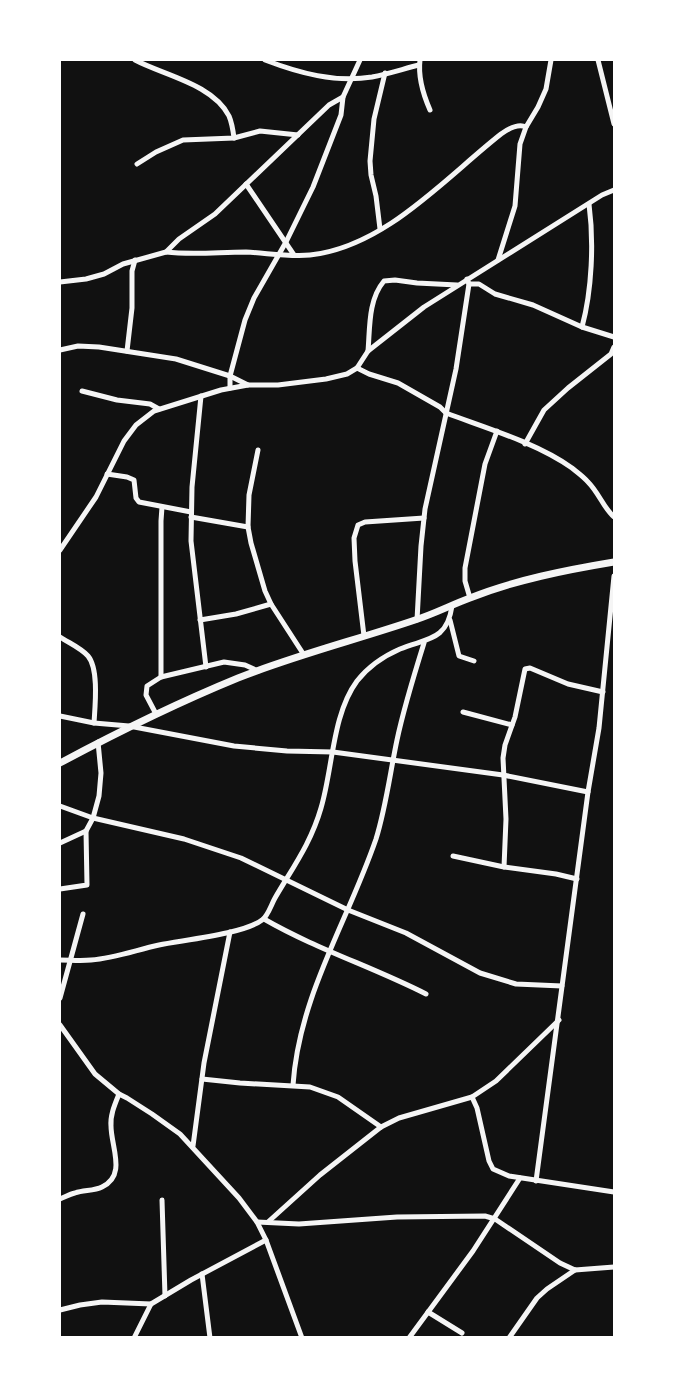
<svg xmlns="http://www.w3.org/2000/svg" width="674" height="1397" font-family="'Fira Sans',sans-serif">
<rect width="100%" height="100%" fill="#111"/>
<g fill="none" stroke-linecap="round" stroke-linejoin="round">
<g stroke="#f5f5f5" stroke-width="5">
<path d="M135,60C163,75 213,84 229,116C232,123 233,130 234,138"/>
<path d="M265,60C299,73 335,83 372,77C388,74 403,69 419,65"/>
<path d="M420,60C418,76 423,94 430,110"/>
<polyline points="598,60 614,124"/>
<polyline points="137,164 156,152 183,140 234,138 260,131 298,135"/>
<polyline points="246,184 294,255"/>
<polyline points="380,229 376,196 371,175 370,161 374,119 385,73"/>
<path d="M166,252C193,255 219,252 246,252C267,253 289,257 310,255C385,247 445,178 501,134C508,129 518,123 526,127"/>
<polyline points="498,260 515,206 520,144 526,127 538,107 546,89 551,60"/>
<polyline points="60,282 86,279 104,274 123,264 166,252 179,239 215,214 329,105 343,97 360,60"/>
<polyline points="469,284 479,284 495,294 533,305 582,327 614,337"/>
<path d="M582,327C592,290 594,242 589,204"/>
<polyline points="60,350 78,346 99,347 176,359 230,376 248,385"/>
<polyline points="127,351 132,308 132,271 135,260"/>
<path d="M368,351C370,328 368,300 384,281L395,280L417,283L457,285"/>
<path d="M357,368L369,374L398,383L440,407L446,413C486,428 537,443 572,468C577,472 584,477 588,482C599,493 603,507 614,517"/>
<polyline points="230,388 230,376 245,320 254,298 286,242 313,187 341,115 343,97"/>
<polyline points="82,391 117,400 150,404 159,409"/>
<polyline points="201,396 192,487 191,541 206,667"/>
<polyline points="525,444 544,410 568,388 611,354 614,347"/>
<polyline points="258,450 249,495 248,527 251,543 265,591 271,604 304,655"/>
<polyline points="107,474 127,477 134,480 136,498 139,502 191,512"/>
<polyline points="191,517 248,527"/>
<polyline points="60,550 96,497 124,441 136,425 154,411 221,390 248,385 278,385 326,379 347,374 357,368 368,351 424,307 602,195 614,190"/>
<polyline points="470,598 465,581 465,568 485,464 497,431"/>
<polyline points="200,620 236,614 271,604"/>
<polyline points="417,620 421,546 425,509 456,369 469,284 467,279"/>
<polyline points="450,620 459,656 474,661"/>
<polyline points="364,636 355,561 354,538 358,525 365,522 424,518"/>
<path d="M60,637C69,643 81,648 88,656C99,669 95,706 94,723"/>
<polyline points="161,677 161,521 162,507"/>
<polyline points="463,712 512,725"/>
<polyline points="156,714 146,695 147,686 161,677 224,662 245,665 258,671"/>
<polyline points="60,716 94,723 129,726 234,746 287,751 333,752 503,775 588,792"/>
<polyline points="60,806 93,818 184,839 241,858 348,910 406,933 480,973 516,984 562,986"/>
<polyline points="60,843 86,831 93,818 99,796 101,773 98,742"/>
<polyline points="453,856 504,867 556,874 577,879"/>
<polyline points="504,867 506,819 503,758 505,745 515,717 525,669 530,668 568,684 603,692"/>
<polyline points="60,889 87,885 86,831"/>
<path d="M264,919C316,949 373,967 426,994"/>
<path d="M60,960C70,960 81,961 91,960C115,958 136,950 159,945C183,940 244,934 262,920C268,916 271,905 275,898C293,867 311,843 321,808C333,768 332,715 357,681C368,667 384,656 400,649C427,638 447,641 452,606"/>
<polyline points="60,998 83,914"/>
<polyline points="60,1025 95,1074 119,1094 127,1098 152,1114 180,1134 239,1198 257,1222 266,1240 302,1338"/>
<polyline points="202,1079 240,1083 310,1087 338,1097 381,1127"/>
<path d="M293,1085C299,996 348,921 376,839C386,807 390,773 397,740C404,707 414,675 424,643"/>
<polyline points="472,1097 477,1108 489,1161 493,1169 509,1176 614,1192"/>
<polyline points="193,1146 204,1063 230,932"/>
<polyline points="536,1181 588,792 599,728 614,576"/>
<path d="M60,1199C65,1197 70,1194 75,1193C84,1190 94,1191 102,1187C127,1175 111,1147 111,1126C110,1115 115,1104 119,1094"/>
<polyline points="162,1200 165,1296"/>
<polyline points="257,1222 299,1224 397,1217 485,1216 495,1219 560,1263 575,1270 614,1267"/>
<polyline points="268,1222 320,1175 381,1127 399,1118 472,1097 496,1081 559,1020"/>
<polyline points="202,1274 210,1338"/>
<polyline points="60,1310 80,1305 102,1302 151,1304 191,1280 266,1240"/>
<polyline points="428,1312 462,1333"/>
<polyline points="134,1338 151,1304"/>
<polyline points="409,1338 473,1251 520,1178"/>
<polyline points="509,1338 537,1298 547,1289 575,1270"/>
</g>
<path stroke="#f5f5f5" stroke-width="7" d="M60,763C118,732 177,703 238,678C296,655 356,640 415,620C434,614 451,605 470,598C515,580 566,570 614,562"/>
</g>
<rect width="674" height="1397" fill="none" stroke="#ffffff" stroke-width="122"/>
</svg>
